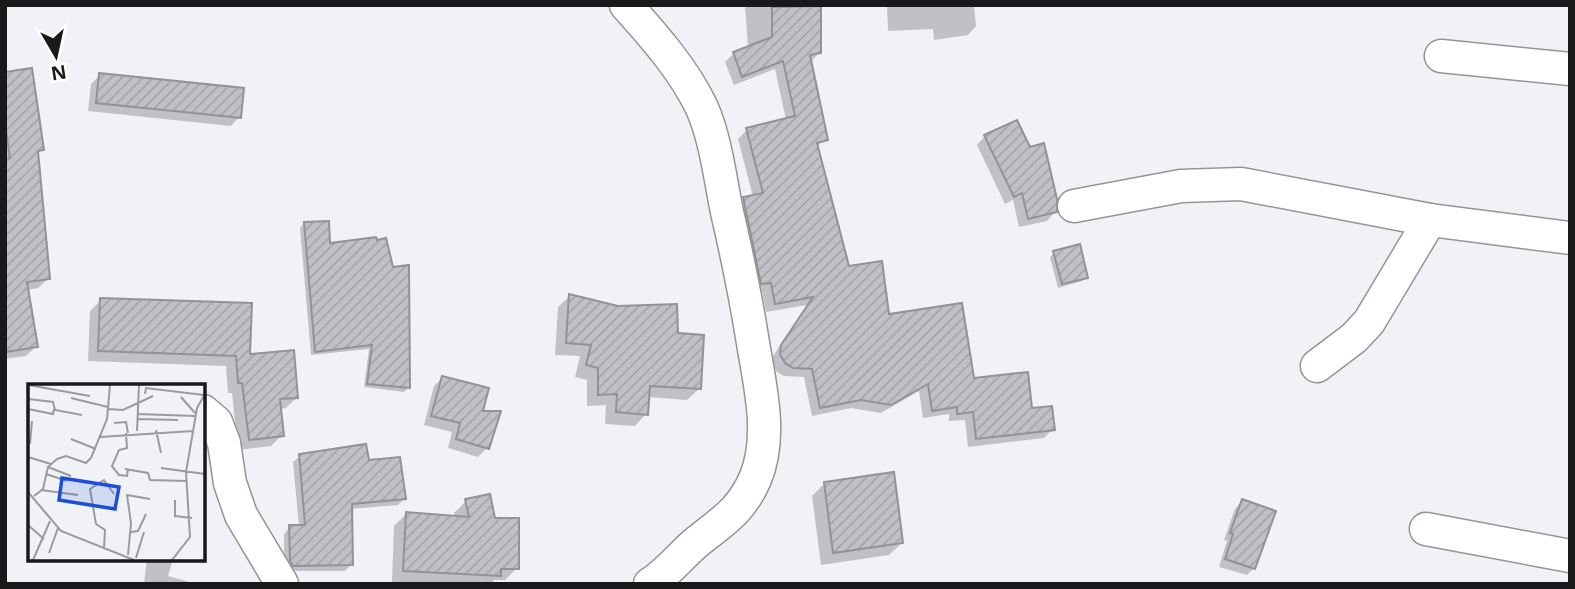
<svg xmlns="http://www.w3.org/2000/svg" width="1575" height="589" font-family="'Noto Sans',sans-serif">
<defs>
<pattern id="building-hatch" width="6" height="6" patternUnits="userSpaceOnUse" patternTransform="scale(1.75)"><rect width="6" height="6" fill="#bfc1c5"/><path d="M-1 1l2-2M0 6l6-6M5 7l2-2" fill="none" stroke="#a4a5a9"/></pattern>
</defs>
<rect width="100%" height="100%" fill="#f0f2f6"/>
<g fill="#0003">
<polygon points="745,5 818,5 819,53 810,62 819,107 819,160 848,268 888,316 972,380 1030,410 1053,429 1044,438 968,447 965,420 949,421 949,414 923,418 919,391 881,413 851,408 812,416 804,377 784,376 777,372 772,364 773,356 807,305 766,312 762,291 753,292 735,208 744,199 753,197 738,139 747,130 786,120 775,69 734,85 725,62 734,53 748,48"/>
<polygon points="887,5 974,5 976,26 968,35 934,40 933,29 888,31"/>
<polygon points="5,73 42,150 36,155 48,279 38,288 27,290 36,346 26,356 5,359"/>
<polygon points="100,75 239,117 231,126 88,111 91,84"/>
<polygon points="985,136 1055,212 1047,221 1019,227 1013,200 1005,204 977,145"/>
<polygon points="304,223 329,245 408,388 404,392 364,387 369,349 311,355 300,228"/>
<polygon points="1054,253 1086,277 1082,281 1058,288 1050,257"/>
<polygon points="570,296 676,334 699,389 687,400 648,397 646,414 635,426 605,424 606,405 587,406 587,380 575,377 580,356 555,355 558,307"/>
<polygon points="101,300 248,356 297,397 286,408 279,409 282,435 271,446 238,450 232,393 228,393 226,366 88,361 90,311"/>
<polygon points="443,377 480,413 487,448 478,457 448,448 452,432 424,425 434,386"/>
<polygon points="300,456 367,462 404,499 398,505 350,509 351,564 345,571 286,571 284,568 284,534 290,527 299,527 293,462"/>
<polygon points="824,484 902,543 889,555 821,565 812,496"/>
<polygon points="466,501 493,520 517,568 505,580 494,580 491,584 392,582 394,526 406,514 455,517 454,513"/>
<polygon points="1242,501 1254,568 1247,575 1219,567 1227,541 1224,540 1235,509"/>
<polygon points="147,559 173,559 168,576 196,584 144,584"/>
</g>
<g fill="url(#building-hatch)" stroke="#919396" stroke-width="2">
<polygon points="821,6 821,53 810,55 828,140 817,143 849,266 882,261 889,314 962,303 974,378 1028,372 1032,408 1052,406 1055,430 976,439 973,412 957,414 957,407 932,411 928,384 891,405 861,400 820,408 812,369 793,368 785,363 780,354 781,345 813,297 775,304 771,283 761,284 743,197 763,193 746,128 795,116 783,61 742,77 733,52 772,37 772,7"/>
<polygon points="32,68 44,150 38,151 50,279 27,282 38,347 5,352 5,159 10,158 5,124 5,72"/>
<polygon points="99,73 244,88 241,118 96,103"/>
<polygon points="1017,120 1030,147 1044,143 1057,199 1057,212 1028,219 1022,193 1014,197 984,135"/>
<polygon points="329,221 330,243 376,237 377,240 386,238 393,267 409,265 410,388 367,384 372,345 315,352 304,222"/>
<polygon points="1080,244 1088,278 1062,284 1053,251"/>
<polygon points="569,294 618,306 677,304 678,333 704,335 701,389 650,386 648,415 616,412 617,394 598,395 598,368 586,365 591,345 566,343"/>
<polygon points="100,298 252,303 250,354 294,350 298,398 280,399 284,436 249,440 242,383 238,383 236,356 98,351"/>
<polygon points="442,376 489,388 483,411 501,411 489,449 456,439 460,423 431,416"/>
<polygon points="366,444 369,460 400,457 406,499 352,504 353,565 293,566 290,561 289,525 305,525 299,454"/>
<polygon points="894,472 903,543 833,553 824,482"/>
<polygon points="490,494 495,518 519,518 519,569 501,569 501,576 403,571 406,512 469,517 465,499"/>
<polygon points="1242,499 1276,511 1255,569 1225,559 1233,534 1230,533"/>
</g>
<g fill="none" stroke-linecap="round" stroke-linejoin="round">
<g stroke="#939599" stroke-width="35">
<g id="minor">
<path d="M626,5C654,36 684,70 702,108C716,140 720,178 727,212C737,255 746,299 753,343C760,386 773,437 755,479C741,511 723,521 698,541C682,554 668,573 650,584"/>
<polyline points="1441,56 1570,69"/>
<polyline points="1074,206 1181,186 1241,184 1430,220 1570,238"/>
<polyline points="1317,366 1354,338 1369,322 1430,220"/>
<polyline points="203,411 216,422 224,443 230,483 241,515 282,584"/>
<polyline points="1426,529 1570,556"/>
</g>
</g>
<use href="#minor" stroke="#fff" stroke-width="32"/>
</g>
<g transform="translate(28 384)">
<rect width="177" height="177" fill="#f0f2f6"/>
<path fill="none" stroke="#9a9b9e" stroke-width="2" d="M0,1L62,12M117,10L118,4L176,11M153,13L167,29M43,14L80,23M0,15L25,18L27,26L54,31M0,25L25,30L26,25M80,25L95,26L125,12M110,30L167,32M109,35L150,36M86,39L98,38L100,49M128,46L133,69M109,47L111,1M98,49L99,64L91,66L84,82L91,91L99,92L100,85M72,53L165,47M43,55L68,65M2,60L4,37M0,73L23,80M20,83L43,92M133,84L177,90M97,85L120,89L122,96L158,97M18,90L39,97M13,106L50,111M0,108L33,147L106,176M6,112L15,105L20,83L29,75L38,72L58,79L63,74L79,35L82,1M147,116V132L164,134M0,141L16,155M103,148L110,147L118,130M76,164L77,146L68,140L62,105L76,96L86,110M21,169L30,144M100,171L103,139L99,111L122,115M108,174L116,148M5,176L22,137M144,176L162,153L158,88L169,24L177,10"/>
<path fill="#1d4ed8" fill-opacity="0.15" stroke="#1d4ed8" stroke-width="3.5" d="M34,94L91,103L87,125L31,116Z"/>
<rect width="177" height="177" fill="none" stroke="#19191b" stroke-width="3.5"/>
</g>
<rect width="1575" height="589" fill="none" stroke="#19191b" stroke-width="14"/>
<g transform="translate(56 56) rotate(171)" stroke="#ffffff" stroke-width="5" paint-order="stroke">
<path d="M0-5L12 26L0 18L-12 26Z" fill="#19191b"/>
<text y="-10" font-size="19" font-weight="bold" text-anchor="middle" fill="#19191b">N</text>
</g>
</svg>
